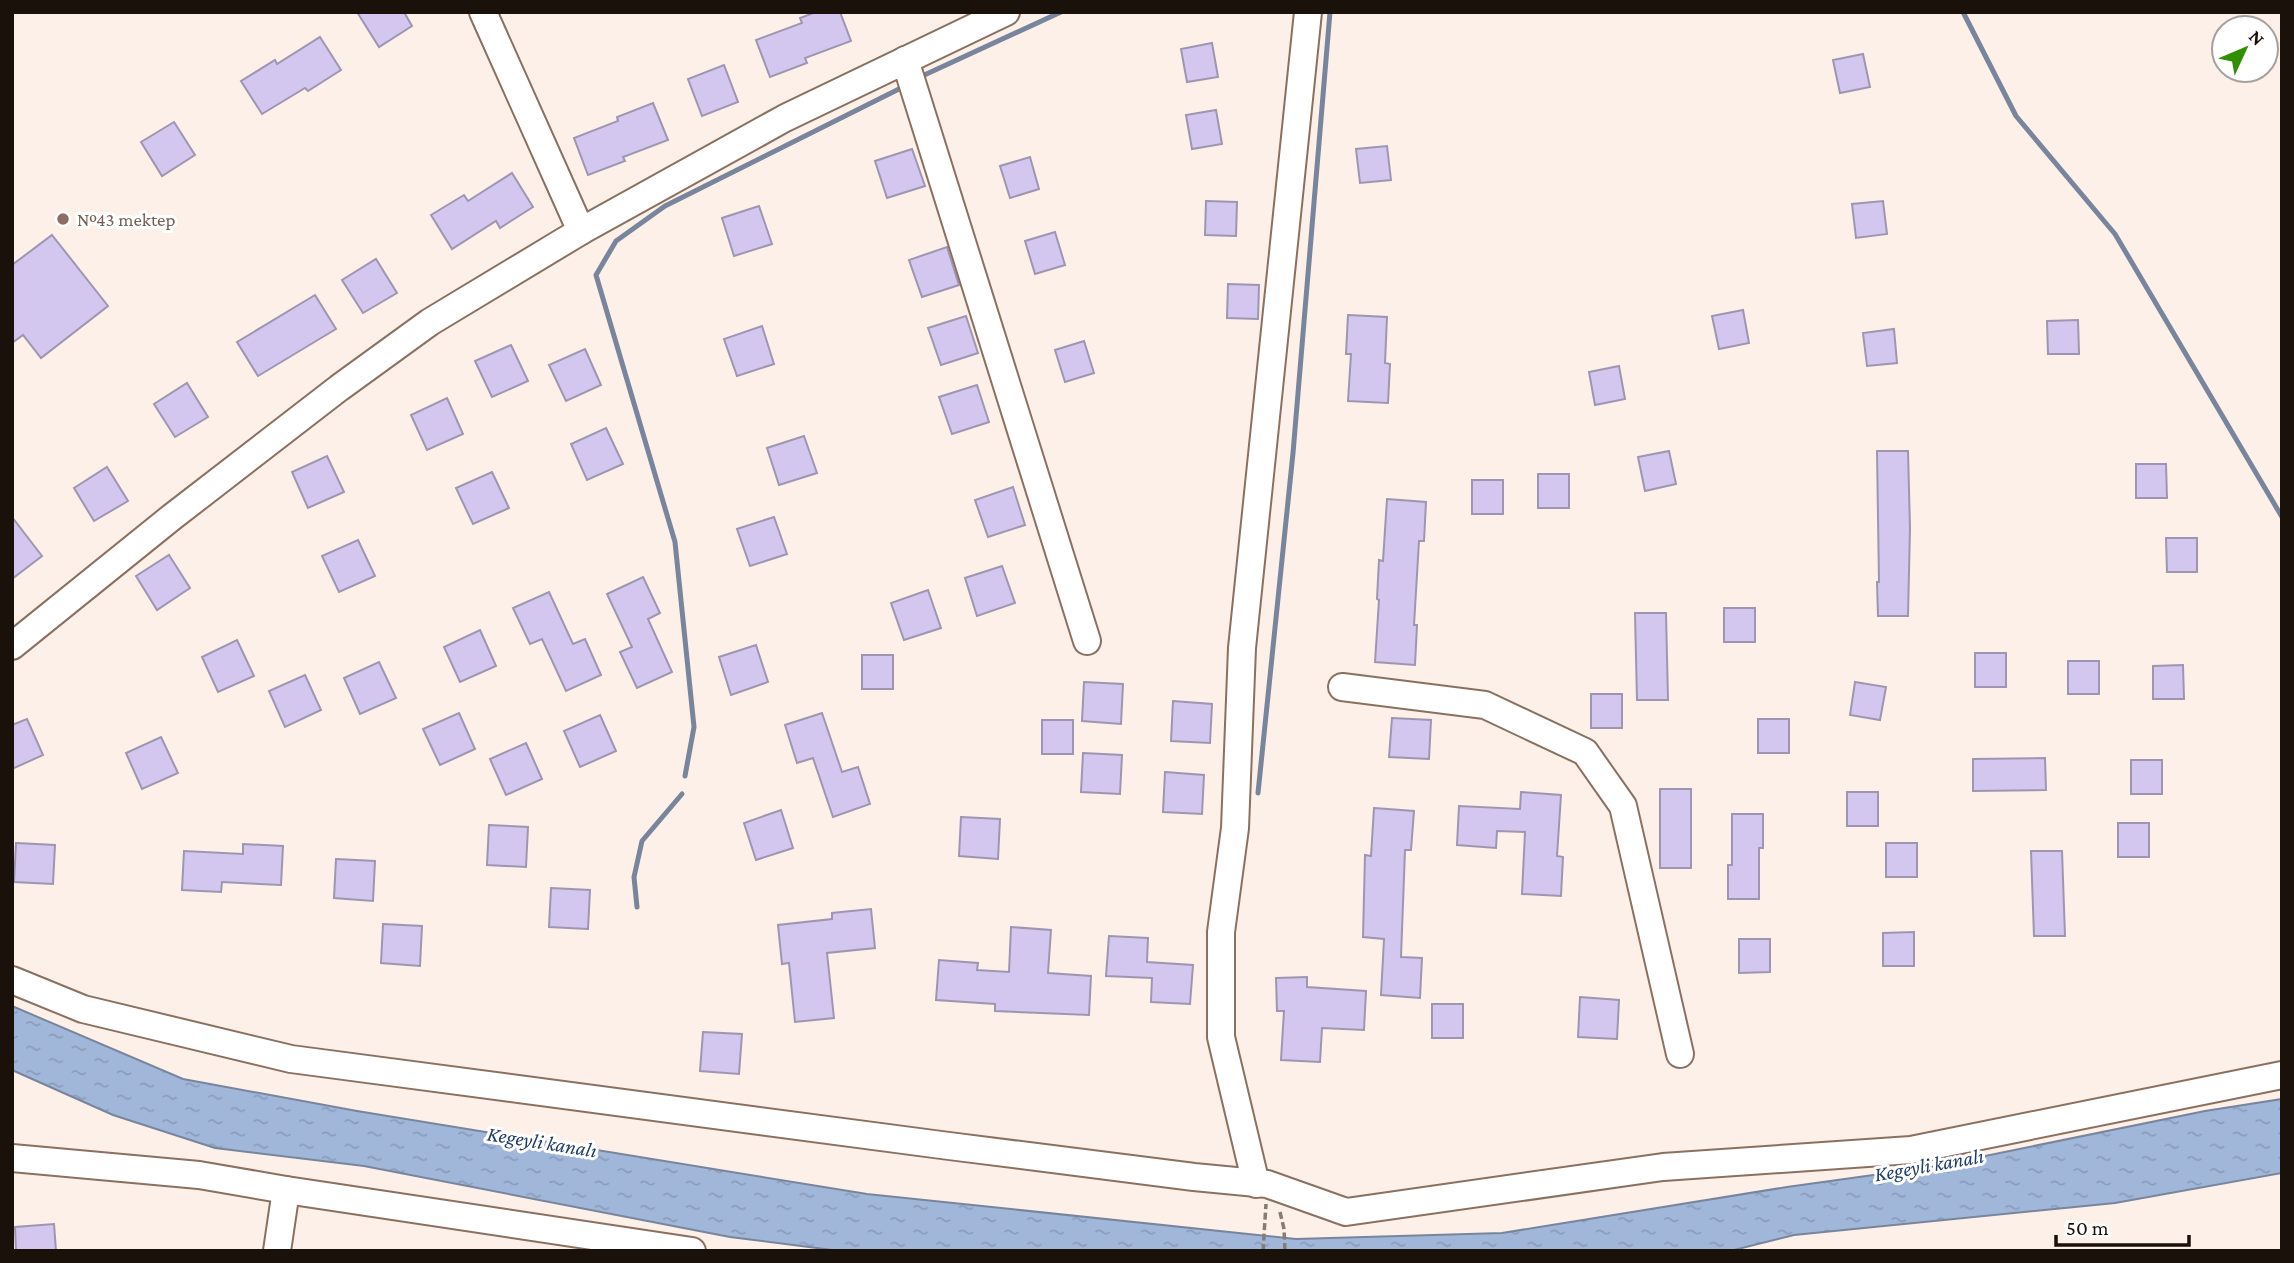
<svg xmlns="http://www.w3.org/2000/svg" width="2294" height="1263" font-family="'Crimson Pro',serif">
<defs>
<pattern id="water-ripples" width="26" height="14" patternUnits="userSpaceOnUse" patternTransform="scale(1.75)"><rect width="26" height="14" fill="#a1b7da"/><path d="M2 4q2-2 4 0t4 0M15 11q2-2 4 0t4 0" fill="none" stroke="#8a9cba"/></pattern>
</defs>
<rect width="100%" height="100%" fill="#fcf0e8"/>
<polygon fill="url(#water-ripples)" stroke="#78859c" stroke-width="2" points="12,1006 183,1079 357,1111 867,1194 1296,1239 1502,1233 1787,1187 1931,1167 2205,1111 2282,1099 2282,1173 2115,1203 1794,1235 1730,1251 840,1251 730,1237 364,1166 215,1148 113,1115 12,1070"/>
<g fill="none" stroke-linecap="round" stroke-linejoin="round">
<g stroke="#78859c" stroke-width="5">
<polyline points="1963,12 2016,116 2115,234 2282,517"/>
<polyline points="920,77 1061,12"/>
<polyline points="685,776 694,727 675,542 596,275 616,241 665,206 905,86"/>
<polyline points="1258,793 1293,453 1330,12"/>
<polyline points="637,907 634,877 642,841 682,794"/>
</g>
</g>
<g fill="#d3c7f0" stroke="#9e96b1" stroke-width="2">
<polygon points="357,12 404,12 412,26 379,47"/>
<polygon points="816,12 840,12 851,41 805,58 807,63 770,77 756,40 802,23 800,18"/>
<polygon points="320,37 341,70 308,91 305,88 262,114 241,81 275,60 277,64"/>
<polygon points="1212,43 1218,77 1187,82 1181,49"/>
<polygon points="1863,54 1870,87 1840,93 1833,60"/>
<polygon points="724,65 738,102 702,116 688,79"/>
<polygon points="653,103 668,140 623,157 625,161 588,175 574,138 618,121 617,117"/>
<polygon points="1216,110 1222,144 1192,149 1186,115"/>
<polygon points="174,122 195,155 162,176 141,142"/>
<polygon points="1387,146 1391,180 1360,183 1356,149"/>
<polygon points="912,149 925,186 887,198 875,161"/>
<polygon points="1030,157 1039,189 1010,198 1000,166"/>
<polygon points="512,173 533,207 500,228 496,221 452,249 431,215 464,195 468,201"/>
<polygon points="1206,201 1237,202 1236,236 1205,235"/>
<polygon points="1883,201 1887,234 1856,238 1852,204"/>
<polygon points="759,206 772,244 734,256 722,218"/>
<polygon points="1055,232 1065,265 1035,274 1025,241"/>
<polygon points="52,235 108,306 41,358 23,335 12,343 12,265"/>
<polygon points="947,247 959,285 922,297 909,260"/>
<polygon points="376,259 397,293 363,313 342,280"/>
<polygon points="1228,284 1259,285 1258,319 1227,318"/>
<polygon points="315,295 336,329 258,376 237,342"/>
<polygon points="1743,310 1749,343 1719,349 1712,316"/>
<polygon points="1348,315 1387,317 1385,363 1390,364 1388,403 1348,401 1351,354 1346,354"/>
<polygon points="966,316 978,353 941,365 928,328"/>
<polygon points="2078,320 2079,354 2048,354 2047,321"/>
<polygon points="762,326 774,364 737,376 724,339"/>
<polygon points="1894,329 1897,363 1867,366 1863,333"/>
<polygon points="1084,341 1094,373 1065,382 1055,350"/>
<polygon points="511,345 528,381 492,397 475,361"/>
<polygon points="585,349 601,385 566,401 549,365"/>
<polygon points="1619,366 1625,399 1595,405 1589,372"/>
<polygon points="187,383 208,417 175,437 154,404"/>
<polygon points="977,385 989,422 952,434 939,397"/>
<polygon points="447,398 463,434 427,450 411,415"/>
<polygon points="606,428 623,464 587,480 571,444"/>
<polygon points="804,436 817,473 779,485 767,448"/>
<polygon points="1669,451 1676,484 1645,491 1638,457"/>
<polygon points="1877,451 1908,451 1910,528 1908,616 1878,616 1877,582 1879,582"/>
<polygon points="327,456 344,492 308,508 292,472"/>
<polygon points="2136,464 2166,464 2167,498 2136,498"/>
<polygon points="107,467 128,501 94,521 74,488"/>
<polygon points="492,472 509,508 473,524 456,488"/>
<rect x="1538" y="474" width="31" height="34"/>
<rect x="1472" y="480" width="31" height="34"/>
<polygon points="1013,487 1025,525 988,537 975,500"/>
<polygon points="1387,499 1426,502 1424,541 1419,541 1414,625 1417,625 1415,665 1375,662 1379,600 1377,599 1379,560 1383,561"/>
<polygon points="12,517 42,556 12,579"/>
<polygon points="774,517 787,554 750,566 737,529"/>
<polygon points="2166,538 2197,538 2197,572 2167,572"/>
<polygon points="358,540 375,576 339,592 322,556"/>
<polygon points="169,555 190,588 157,610 136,576"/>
<polygon points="1002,566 1015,603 977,616 965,578"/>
<polygon points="643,577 660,613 648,619 672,672 637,688 620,652 632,647 607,594"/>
<polygon points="928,590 941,628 904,640 891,603"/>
<polygon points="549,592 573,644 585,639 601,675 566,691 542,639 530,644 513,608"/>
<rect x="1724" y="608" width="31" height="34"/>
<polygon points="1635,613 1666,613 1668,700 1637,700"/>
<polygon points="480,630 496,666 460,682 444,647"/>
<polygon points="237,640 254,676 218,692 202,657"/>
<polygon points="756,645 768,682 731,695 719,657"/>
<rect x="1975" y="653" width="31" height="34"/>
<rect x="862" y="655" width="31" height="34"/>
<rect x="2068" y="661" width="31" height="33"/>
<polygon points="379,662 396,698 360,714 344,678"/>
<polygon points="2183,665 2184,699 2153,699 2153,666"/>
<polygon points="305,675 321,710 285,727 269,691"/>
<polygon points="1084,682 1123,684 1121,724 1082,721"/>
<polygon points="1855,682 1886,687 1880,720 1850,715"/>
<rect x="1591" y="694" width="31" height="34"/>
<polygon points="1173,701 1212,704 1210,743 1171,741"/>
<polygon points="459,713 475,749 440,765 423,729"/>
<polygon points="822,713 842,772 858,767 870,804 833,817 813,758 797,763 785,725"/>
<polygon points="600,715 616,751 580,767 564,731"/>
<polygon points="1392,718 1431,720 1429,759 1389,757"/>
<polygon points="27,719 43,755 12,769 12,725"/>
<rect x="1758" y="719" width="31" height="34"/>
<rect x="1042" y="720" width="31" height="34"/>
<polygon points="161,737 178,773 142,789 126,753"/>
<polygon points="526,743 542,779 506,795 490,759"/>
<polygon points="1083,753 1122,755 1120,794 1081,792"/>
<polygon points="2045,758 2046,790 1973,791 1973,759"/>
<rect x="2131" y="760" width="31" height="34"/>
<polygon points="1165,772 1204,775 1202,814 1163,812"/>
<rect x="1660" y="789" width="31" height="79"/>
<polygon points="1521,792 1561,795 1557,856 1563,857 1561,896 1522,894 1525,832 1497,831 1496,848 1457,845 1459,806 1520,809"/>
<rect x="1847" y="792" width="31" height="34"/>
<polygon points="1374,808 1414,811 1411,850 1405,850 1401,957 1422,958 1420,998 1381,995 1384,939 1363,937 1365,855 1371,856"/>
<polygon points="781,810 793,848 756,860 744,823"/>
<polygon points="1732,814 1763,814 1763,848 1759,848 1759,899 1728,899 1728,865 1732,865"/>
<polygon points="961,817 1000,819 998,859 959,856"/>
<rect x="2118" y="823" width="31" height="34"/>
<polygon points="489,825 528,827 526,867 487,865"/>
<polygon points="16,843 55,845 53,884 14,882"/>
<rect x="1886" y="843" width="31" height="34"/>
<polygon points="243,844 283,846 281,885 222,882 221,892 182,890 184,851 243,854"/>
<polygon points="2031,851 2062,851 2065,936 2034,936"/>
<polygon points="336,859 375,861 373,901 334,898"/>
<polygon points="551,888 590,890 588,929 549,927"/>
<polygon points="871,909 875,948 827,953 834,1018 795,1022 789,963 782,964 778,925 832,919 832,913"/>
<polygon points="383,924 422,926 420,966 381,963"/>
<polygon points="1011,927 1051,930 1048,973 1091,976 1089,1015 995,1011 995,1004 936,1000 939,960 978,963 977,970 1009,972"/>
<polygon points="1914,932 1914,966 1883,966 1883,933"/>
<polygon points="1109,936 1148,938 1147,962 1193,965 1190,1004 1151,1002 1152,978 1106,976"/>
<polygon points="1739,939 1770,939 1770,972 1739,973"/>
<polygon points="1307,977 1307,987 1366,991 1364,1030 1322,1028 1320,1062 1281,1060 1284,1011 1277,1011 1276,978"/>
<polygon points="1580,997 1619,1000 1617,1039 1578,1037"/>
<rect x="1432" y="1004" width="31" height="34"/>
<polygon points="703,1032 742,1034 739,1074 700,1071"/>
<polygon points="54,1224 56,1251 16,1251 15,1227"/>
</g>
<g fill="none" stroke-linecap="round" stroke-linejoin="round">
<g stroke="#8a7060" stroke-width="30">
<g id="minor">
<polyline points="483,12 581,231"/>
<polyline points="905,60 1087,641"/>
<polyline points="12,646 172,517 339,388 430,322 581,231 785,118 1006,12"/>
<polyline points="1342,687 1485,705 1585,752 1623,806 1680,1054"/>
<polyline points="12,980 83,1009 291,1059 949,1146 1194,1177 1267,1184 1346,1212 1663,1167 1911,1150 2282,1075"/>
<polyline points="12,1158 199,1175 286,1190 692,1251"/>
<polyline points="1256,1184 1221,1037 1221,932 1235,828 1242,648 1308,12"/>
<polyline points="277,1251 286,1190"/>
</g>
</g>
<g stroke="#867c74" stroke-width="3.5" stroke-dasharray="7 3.5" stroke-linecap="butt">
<polyline points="1280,1212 1284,1229 1285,1251"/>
<polyline points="1263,1251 1266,1204"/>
</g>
<use href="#minor" stroke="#fff" stroke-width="26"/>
</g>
<circle fill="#8d6e63" stroke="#fff" stroke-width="2.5" cx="63" cy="219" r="7"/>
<g text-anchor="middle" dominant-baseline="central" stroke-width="6" stroke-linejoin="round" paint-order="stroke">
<g font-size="19" fill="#785e54" stroke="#fff" text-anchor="start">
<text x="77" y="219">№43 mektep</text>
</g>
<g font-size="21" font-style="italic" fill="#203c6a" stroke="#fff">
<text transform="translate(542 1142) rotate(9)">Kegeyli kanalı</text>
<text transform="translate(1929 1165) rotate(-10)">Kegeyli kanalı</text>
</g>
</g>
<rect width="2294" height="1263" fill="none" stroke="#1a110a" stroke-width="28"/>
<g transform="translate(2245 49) rotate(46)"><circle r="33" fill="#ffffff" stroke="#a3a09d" stroke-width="2"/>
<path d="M0-5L12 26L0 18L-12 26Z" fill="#308f03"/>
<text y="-10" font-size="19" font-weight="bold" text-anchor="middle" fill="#1a110a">N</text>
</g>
<path d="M2056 1235v10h133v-10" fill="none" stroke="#1a110a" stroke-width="3.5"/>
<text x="2066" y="1235" font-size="21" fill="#1a110a" stroke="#ffffff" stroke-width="5" paint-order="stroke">50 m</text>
</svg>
